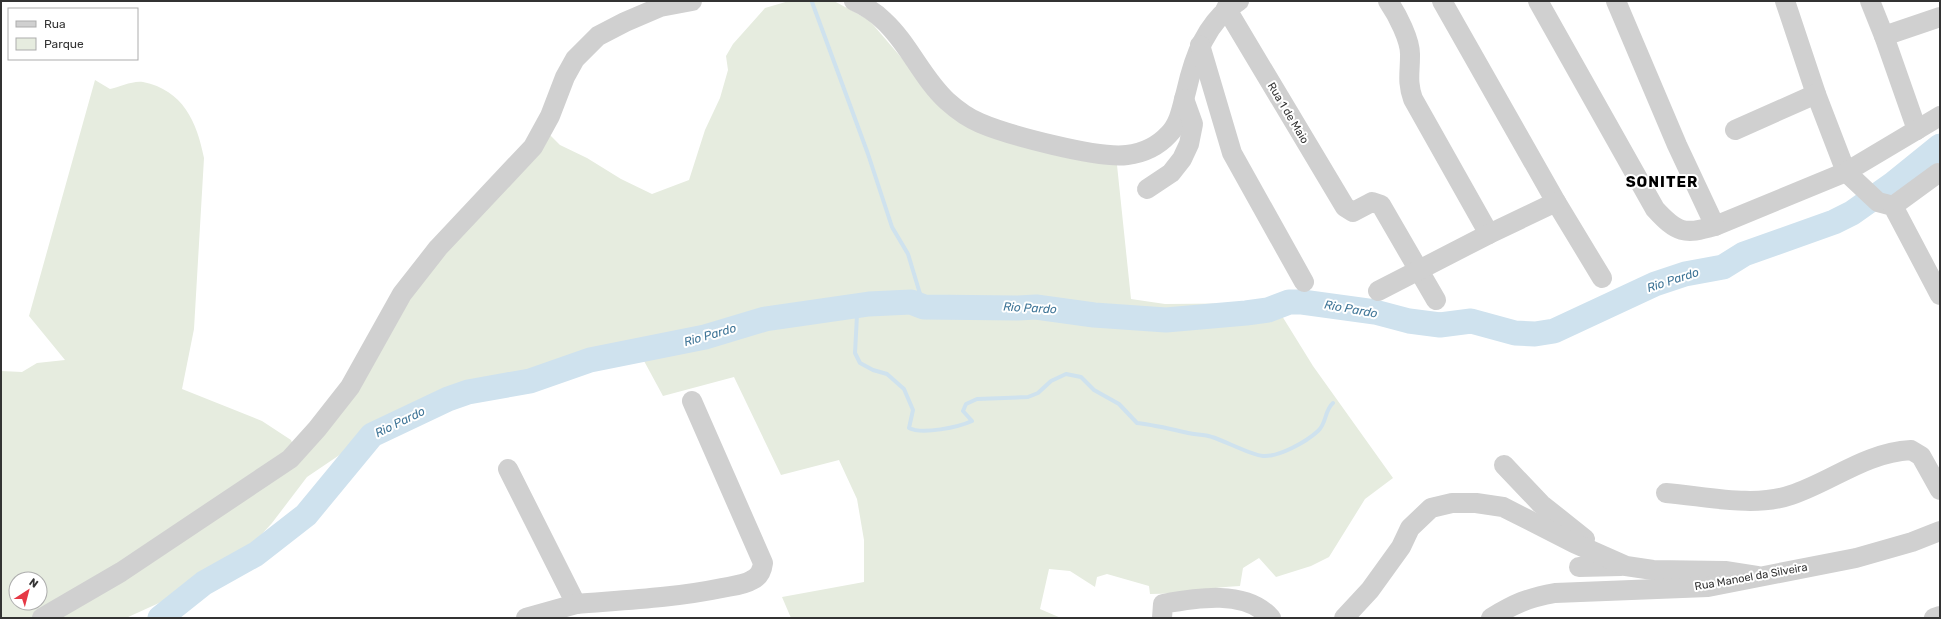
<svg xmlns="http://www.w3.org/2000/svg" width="1941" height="619" font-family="Rubik,sans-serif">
<rect width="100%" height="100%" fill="#fff"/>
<path fill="#e6ecdf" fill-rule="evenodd" d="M789,1H834L869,20L949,113L1002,139L1117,165L1131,299L1165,304L1274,303L1313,366L1393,478L1365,499L1329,557L1311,566L1276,577L1259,558L1243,568L1240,586C1209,587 1180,594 1150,594L1149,586L1107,574L1097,577L1095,587L1070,571L1049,569L1040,609L1061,618H791L782,597L864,582V540L857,499L839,460L781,475L734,377L663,396L637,348L562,375L464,394L369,435L307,477L272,523L250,547L236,558L170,598L126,618H1V371L22,372L37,363L65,360L29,316L95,80L110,89C119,87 134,80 143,82C183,90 197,122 204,158L194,329L182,389L262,421L291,440L296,452L430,262L548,133L560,145L587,158L621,179L652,194L689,180L705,130L720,98L728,70L726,56L733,44L765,8ZM16,579H40V603H16Z"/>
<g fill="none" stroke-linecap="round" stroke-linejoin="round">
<g stroke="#cfe2ee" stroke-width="4">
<polyline points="812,2 868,154 892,227 908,254 924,307"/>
<path d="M848,306L857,315L855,353L860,363L873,370L887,374L904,389L913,410L909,428C922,435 959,427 972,421L963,411L966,404L977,399L1028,397L1038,393L1051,381L1066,374L1081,377L1094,390L1119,404L1137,423C1155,425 1171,429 1188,433C1196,435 1204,434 1212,437C1225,441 1251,455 1263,456C1279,457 1306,442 1318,431C1327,423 1324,411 1333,403"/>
</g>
<polyline stroke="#cfe2ee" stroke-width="25" points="160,618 204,583 256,554 306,515 372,435 448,399 468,392 530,381 590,360 705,337 765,319 869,304 911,302 924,307 1018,308 1036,307 1094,315 1166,320 1246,313 1268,310 1289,302 1302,302 1375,312 1409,321 1440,325 1471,321 1515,333 1535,334 1554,331 1655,284 1685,274 1723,267 1744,254 1834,222 1852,213 1893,184 1940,146"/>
<g stroke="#d0d0d0" stroke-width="20">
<path d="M854,1C865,6 875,12 884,21C909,44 922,78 947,101C957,110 968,118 980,123C1008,135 1098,159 1127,155C1144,153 1158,146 1169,134C1180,123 1182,106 1186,92C1194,57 1206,21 1239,1"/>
<path d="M1388,1C1397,14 1411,41 1410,56C1410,73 1407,82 1413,99L1489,234"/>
<polyline points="1442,1 1556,202 1602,278"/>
<path d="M1538,1L1655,209C1677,233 1684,235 1715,226L1846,172L1816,94L1785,1"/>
<polyline points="1616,1 1677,145 1715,226"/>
<polyline points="1870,1 1884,36 1917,130"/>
<polyline points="1226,8 1345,207 1353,212 1372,202 1381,205 1436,300"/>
<polyline points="1884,36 1940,17"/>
<polyline points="1200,45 1232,153 1304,282"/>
<polyline points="1940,116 1846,172 1878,202 1893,206 1940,295"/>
<polyline points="1735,130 1816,94"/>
<polyline points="1147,189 1171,173 1182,159 1189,144 1193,124 1184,99"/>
<polyline points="1893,206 1938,173 1940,174"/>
<polyline points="1378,291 1489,234 1556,202"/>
<polyline points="1504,465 1541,504 1585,539"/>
<polyline points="508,469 576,604 526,618"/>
<path d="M1666,493C1705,496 1754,508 1791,495C1833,481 1864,453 1911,450L1921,456L1940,490"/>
<polyline points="1579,567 1621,566"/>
<path d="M576,604C625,600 674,598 722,588C732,586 744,585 752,580C759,577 762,571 763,563L692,401"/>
<polyline points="42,618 121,572 290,459 317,429 350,387 402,294 438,248 533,147 550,116 565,77 575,59 598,36 625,22 660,7 692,1"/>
<path d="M1162,618L1163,604C1196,598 1246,589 1271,618"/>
<polyline points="1344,618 1370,590 1401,547 1410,528 1431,508 1452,503 1476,503 1503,507 1574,543 1626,566 1653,570 1725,571 1757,576"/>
<path d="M1491,618C1514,604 1527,598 1555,593L1708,587L1856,558L1912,542L1940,531"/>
<polyline points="1934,618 1940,616"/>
</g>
</g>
<g text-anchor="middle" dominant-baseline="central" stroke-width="4" stroke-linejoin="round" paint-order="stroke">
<g font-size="11" fill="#333" stroke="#fff">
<text transform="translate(1288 113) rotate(59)">Rua 1 de Maio</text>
<text transform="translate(1751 577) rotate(-10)">Rua Manoel da Silveira</text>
</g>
<g font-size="12" font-style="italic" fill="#3f7597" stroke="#fff">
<text transform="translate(1673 280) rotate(-18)">Rio Pardo</text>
<text transform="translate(1030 308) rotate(3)">Rio Pardo</text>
<text transform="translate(1351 309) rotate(10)">Rio Pardo</text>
<text transform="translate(710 335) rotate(-16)">Rio Pardo</text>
<text transform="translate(400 422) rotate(-26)">Rio Pardo</text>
</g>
<g font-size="15" font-weight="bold" letter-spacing="1" fill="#000" stroke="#fff">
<text x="1662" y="182">SONITER</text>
</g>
</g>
<rect width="1941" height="619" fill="none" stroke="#333333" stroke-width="4"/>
<rect x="8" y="8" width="130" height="52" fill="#ffffff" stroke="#adadad"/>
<rect x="16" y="21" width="20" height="6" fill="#d0d0d0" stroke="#adadad"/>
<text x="44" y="28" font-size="12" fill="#333333">Rua</text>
<rect x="16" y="38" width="20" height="12" fill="#e6ecdf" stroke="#adadad"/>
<text x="44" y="48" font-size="12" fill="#333333">Parque</text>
<g transform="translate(28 591) rotate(36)"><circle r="19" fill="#ffffff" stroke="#adadad"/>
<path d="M0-3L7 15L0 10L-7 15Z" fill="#e63946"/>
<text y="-6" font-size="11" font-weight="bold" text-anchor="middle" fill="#333333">N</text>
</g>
</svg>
